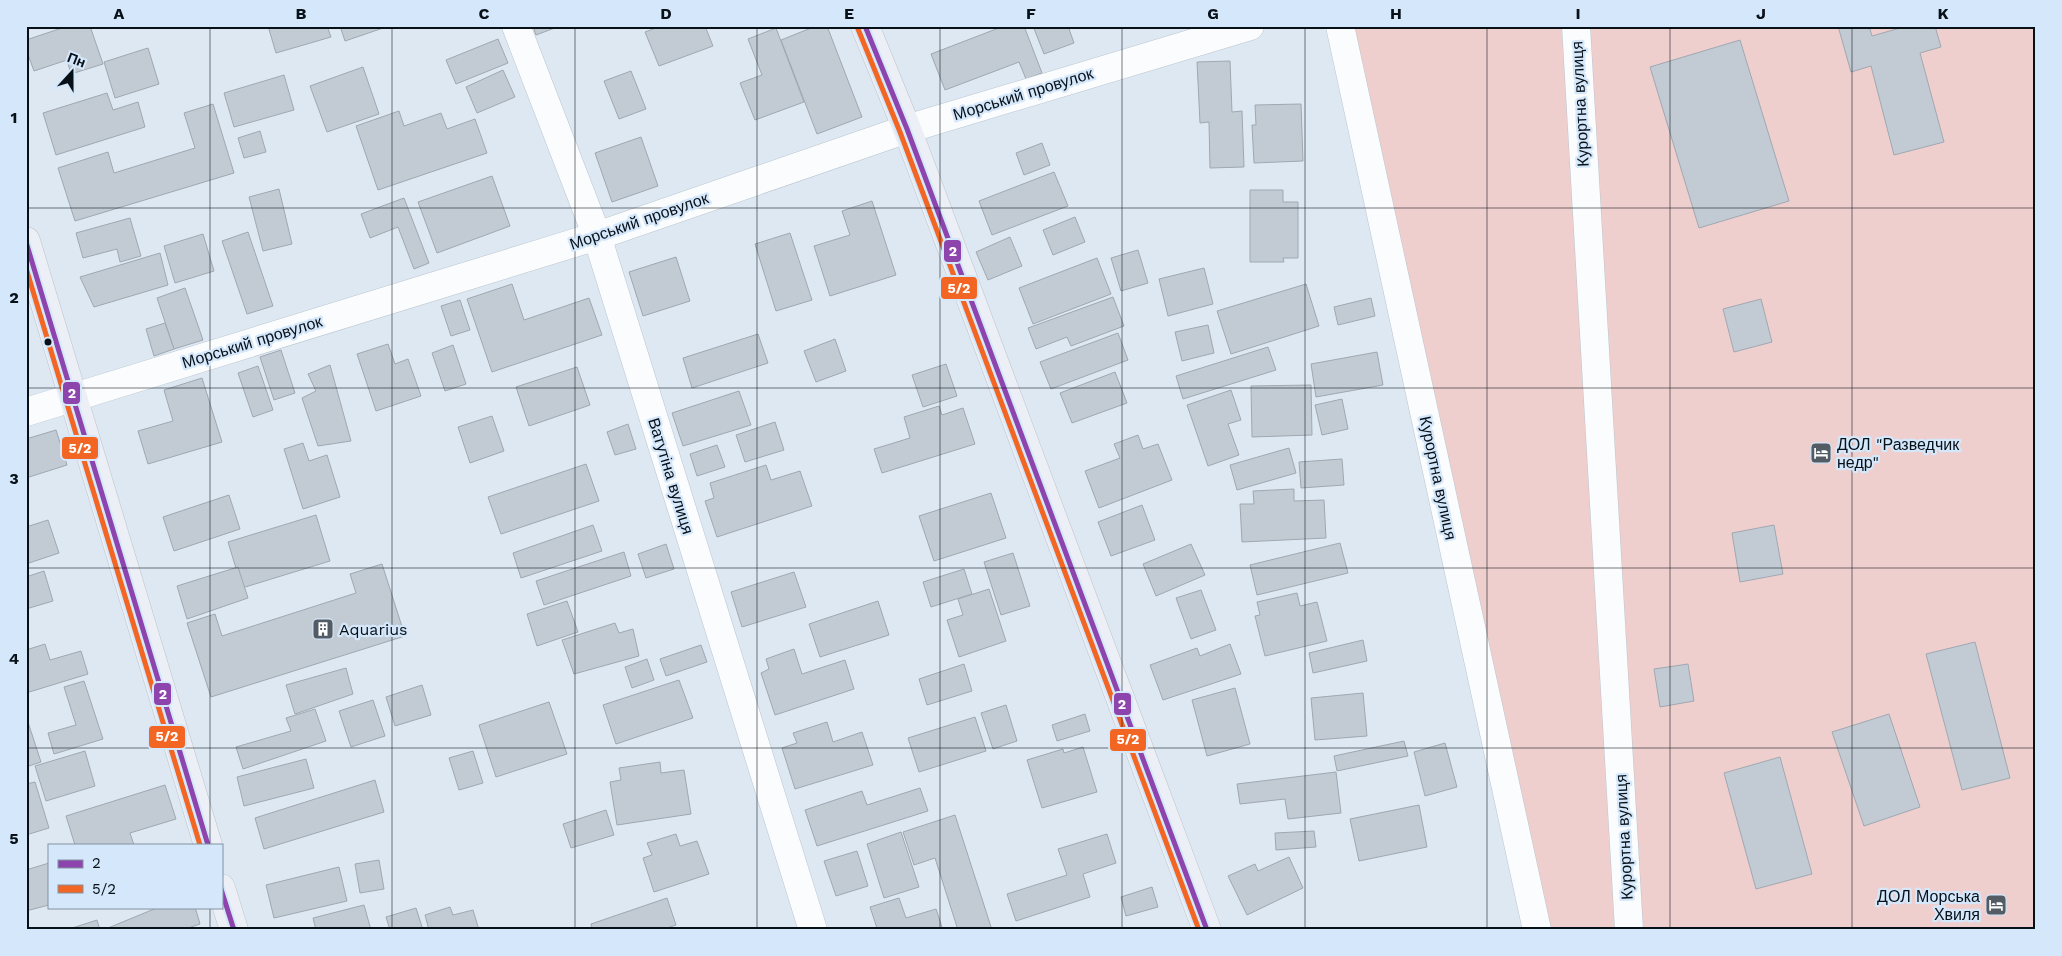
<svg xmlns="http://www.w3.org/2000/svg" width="2062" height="956" font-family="'Work Sans',sans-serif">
<rect width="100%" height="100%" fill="#dde8f3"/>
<polygon fill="#efcfce" points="1343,26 2036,26 2036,930 1543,930"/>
<g fill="#c2cbd4" stroke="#9fa8b1">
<polygon points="68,26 90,26 103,64 71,74 67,60 34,71 26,49 26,40"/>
<polygon points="268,26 327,26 331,37 276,53"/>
<polygon points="340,26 389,26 345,41"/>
<polygon points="533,26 560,26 536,35"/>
<polygon points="661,26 705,26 713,46 659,66 645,32"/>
<polygon points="816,26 827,26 862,117 817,134 781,40"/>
<polygon points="1004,26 1024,26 1042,73 1026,79 1019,62 945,90 931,54"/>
<polygon points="1033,26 1068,26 1074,43 1044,54"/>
<polygon points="1838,26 1869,26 1872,36 1900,28 1899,26 1935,26 1941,47 1920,53 1944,142 1894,155 1871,66 1851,72"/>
<polygon points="776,28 804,102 755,120 740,83 762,75 748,39"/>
<polygon points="498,39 508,63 456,84 446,60"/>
<polygon points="1740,40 1789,201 1699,228 1650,67"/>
<polygon points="148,48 159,84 115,98 104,62"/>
<polygon points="1230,61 1232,112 1242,111 1244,167 1210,168 1209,122 1200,123 1197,62"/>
<polygon points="363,67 379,114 327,132 310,86"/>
<polygon points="503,70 515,97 477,113 466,87"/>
<polygon points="631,71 646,109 619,119 604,81"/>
<polygon points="284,75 294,110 234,127 224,93"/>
<polygon points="107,93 113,110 138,102 145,127 56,155 43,113"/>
<polygon points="213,104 234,173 75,221 58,168 108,152 114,173 195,148 184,113"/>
<polygon points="1301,104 1303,161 1254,163 1252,125 1256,125 1255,105"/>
<polygon points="399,111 404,126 441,113 447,129 475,119 487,153 378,190 356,126"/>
<polygon points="260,131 266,152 244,158 238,138"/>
<polygon points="641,137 658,186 612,202 595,153"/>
<polygon points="1042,143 1050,165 1024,175 1016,153"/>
<polygon points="1054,172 1068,206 992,235 979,201"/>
<polygon points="492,176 510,226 437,253 418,202"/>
<polygon points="279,189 292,244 263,251 249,197"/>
<polygon points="1250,190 1283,190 1283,202 1298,202 1298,258 1283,258 1284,262 1250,262"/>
<polygon points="404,198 429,263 414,269 398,227 370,238 361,214"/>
<polygon points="872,201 896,275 830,296 814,246 850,235 842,211"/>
<polygon points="1075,217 1085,242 1053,255 1043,230"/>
<polygon points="130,218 141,256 120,262 117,249 83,258 76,233"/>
<polygon points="248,232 273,306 247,314 222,241"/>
<polygon points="790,233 812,300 776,311 755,244"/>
<polygon points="203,234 214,271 175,283 164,246"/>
<polygon points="1010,237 1022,266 988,280 976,252"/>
<polygon points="1138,250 1148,283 1121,291 1111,258"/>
<polygon points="160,253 168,285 94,307 80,277"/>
<polygon points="676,257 690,301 643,316 629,272"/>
<polygon points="1097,258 1111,294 1033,324 1019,288"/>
<polygon points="1204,268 1213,304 1168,316 1159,279"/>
<polygon points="512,284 524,320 589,298 602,335 492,372 467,299"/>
<polygon points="1306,284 1319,326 1231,354 1217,311"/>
<polygon points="185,288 203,340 174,349 157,298"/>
<polygon points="1113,297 1124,326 1071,346 1067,337 1036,349 1028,328"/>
<polygon points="1371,298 1375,316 1338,325 1334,307"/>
<polygon points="1761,299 1772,342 1734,352 1723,309"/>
<polygon points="460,300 470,330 451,336 441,306"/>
<polygon points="165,323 174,349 154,356 146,329"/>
<polygon points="1208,325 1214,353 1182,361 1175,332"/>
<polygon points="1118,333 1128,360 1051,389 1040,362"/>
<polygon points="758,334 768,363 692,388 683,358"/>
<polygon points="835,339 846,371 816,382 804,351"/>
<polygon points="388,344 395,364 408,359 421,396 376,411 357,354"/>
<polygon points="453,345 466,384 445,391 432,353"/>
<polygon points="1268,347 1276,370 1183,399 1176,376"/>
<polygon points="281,350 295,393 274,400 260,357"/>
<polygon points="1377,352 1383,385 1316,397 1311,364"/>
<polygon points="946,364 957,396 923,407 912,375"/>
<polygon points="330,365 351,441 318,446 302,398 316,391 308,374"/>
<polygon points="258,366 273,410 253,417 238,373"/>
<polygon points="577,367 590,405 529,426 516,387"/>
<polygon points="1115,372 1127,403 1072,423 1060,393"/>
<polygon points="202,378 222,442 148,464 138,431 173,421 164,390"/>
<polygon points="1311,385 1312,435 1252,437 1251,386"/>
<polygon points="1231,390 1241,420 1228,424 1239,455 1208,466 1187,405"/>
<polygon points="739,391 751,425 683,446 672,413"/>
<polygon points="1342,399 1348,429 1322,435 1315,405"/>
<polygon points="939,406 942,415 963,408 975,444 882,473 874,449 910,438 904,417"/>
<polygon points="492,416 504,451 470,463 458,427"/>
<polygon points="775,422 784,450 745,462 736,435"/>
<polygon points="628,424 636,449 615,455 607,432"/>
<polygon points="56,430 67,465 26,478 26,439"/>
<polygon points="1138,435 1143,449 1158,444 1172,480 1099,508 1085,471 1120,458 1114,444"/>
<polygon points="303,443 309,461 327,455 340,497 303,509 284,449"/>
<polygon points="717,445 725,467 697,476 690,454"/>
<polygon points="1289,448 1296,473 1237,490 1230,465"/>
<polygon points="1342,459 1344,485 1301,488 1299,462"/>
<polygon points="586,464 599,501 501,534 488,497"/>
<polygon points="766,465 771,480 800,471 812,506 717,537 705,501 714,498 710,483"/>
<polygon points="1294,489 1294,501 1324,500 1326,538 1242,542 1240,504 1254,504 1253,491"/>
<polygon points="991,493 1006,538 934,561 919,516"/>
<polygon points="229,495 240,529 174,551 163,517"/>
<polygon points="1142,505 1155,540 1111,556 1098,522"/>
<polygon points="316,515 330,561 242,588 228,542"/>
<polygon points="48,520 59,553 26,564 26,527"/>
<polygon points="593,525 602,551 521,578 513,553"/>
<polygon points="1774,525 1783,574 1740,582 1732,533"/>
<polygon points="1340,543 1348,573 1257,595 1250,565"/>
<polygon points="666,544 674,569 646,578 638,554"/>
<polygon points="1191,544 1205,575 1156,596 1143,564"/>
<polygon points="624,552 631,576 544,605 536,581"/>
<polygon points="1013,553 1030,606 1001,615 984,562"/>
<polygon points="382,564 405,636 211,697 187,623 215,614 222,636 356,593 350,574"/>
<polygon points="238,567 248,598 187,619 177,586"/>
<polygon points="964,569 972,594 931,607 923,582"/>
<polygon points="44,571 53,601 26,609 26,577"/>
<polygon points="794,572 806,607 742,627 731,592"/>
<polygon points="989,589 1006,641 959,657 947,620 963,615 958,599"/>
<polygon points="1201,590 1216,630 1191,639 1176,598"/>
<polygon points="1297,593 1300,606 1317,602 1327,641 1265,656 1255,616 1260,615 1257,602"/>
<polygon points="567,601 578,632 537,646 527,614"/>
<polygon points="878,601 889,635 820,657 809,624"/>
<polygon points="615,623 619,633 633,629 639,656 574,674 562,640"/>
<polygon points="1363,640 1367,661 1313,673 1309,653"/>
<polygon points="1975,642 2010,778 1962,790 1926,654"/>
<polygon points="45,644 50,660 81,651 88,674 26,693 26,650"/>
<polygon points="1230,644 1241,674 1163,700 1150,665 1197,648 1200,656"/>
<polygon points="701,645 707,662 666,676 660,659"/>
<polygon points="794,649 802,674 845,660 854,689 775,715 761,673 769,669 766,659"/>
<polygon points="647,659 654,680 632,688 625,667"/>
<polygon points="964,664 972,691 927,705 919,679"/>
<polygon points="1688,664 1694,701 1660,707 1654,669"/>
<polygon points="346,668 353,694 295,714 286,685"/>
<polygon points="679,680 693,718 616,744 603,705"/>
<polygon points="84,681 103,739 54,754 48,733 76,725 64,687"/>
<polygon points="422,685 431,715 395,726 386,697"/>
<polygon points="1235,688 1250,744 1207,756 1192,700"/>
<polygon points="1363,693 1367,736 1315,740 1311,698"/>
<polygon points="373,700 385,736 351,747 339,711"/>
<polygon points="549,702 567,754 496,777 479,725"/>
<polygon points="1006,705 1017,741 993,749 981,713"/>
<polygon points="315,709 326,741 243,769 236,747 291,731 286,718"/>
<polygon points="1085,714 1090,731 1057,741 1052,725"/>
<polygon points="1889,714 1920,807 1864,826 1832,732"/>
<polygon points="26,716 41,762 26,767"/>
<polygon points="975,717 986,751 919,772 908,738"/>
<polygon points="827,722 833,742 862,732 873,765 795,789 782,748 797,743 793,733"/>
<polygon points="1404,741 1408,756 1337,771 1334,756"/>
<polygon points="1445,743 1457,787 1425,796 1414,752"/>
<polygon points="1083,747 1097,792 1042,808 1027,760 1063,749 1064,753"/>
<polygon points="85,751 95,786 46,801 35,766"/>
<polygon points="473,751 483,783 459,790 449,758"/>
<polygon points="1780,757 1812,874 1756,889 1724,773"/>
<polygon points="306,759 314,788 244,806 237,777"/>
<polygon points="660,762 661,773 684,770 691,814 617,825 610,782 621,780 619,768"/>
<polygon points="1336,772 1341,813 1288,819 1285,799 1240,804 1237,784"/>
<polygon points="375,780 384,812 264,849 255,818"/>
<polygon points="35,782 49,828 26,835 26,784"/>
<polygon points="165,785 176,819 130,833 134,845 75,845 66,816"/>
<polygon points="920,788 928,811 817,846 805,810 862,791 867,805"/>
<polygon points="1419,805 1427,847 1359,861 1350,819"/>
<polygon points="606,810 614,835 571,848 563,824"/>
<polygon points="955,815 992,930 958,930 935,858 914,865 903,832"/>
<polygon points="1314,831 1316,847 1276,850 1275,833"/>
<polygon points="901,832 919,887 884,898 867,844"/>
<polygon points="676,834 680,846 697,841 709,874 654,892 643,858 652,855 647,843"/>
<polygon points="1107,834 1116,863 1083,874 1090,897 1016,921 1007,894 1067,875 1058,849"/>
<polygon points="857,851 868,886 836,896 824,861"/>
<polygon points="1289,857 1303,888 1247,915 1228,876 1255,864 1258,871"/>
<polygon points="379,860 384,889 360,893 355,864"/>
<polygon points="49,863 49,905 26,911 26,870"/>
<polygon points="339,867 347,901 274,918 266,885"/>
<polygon points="1152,887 1158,907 1126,916 1121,897"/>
<polygon points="667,898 676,925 661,930 592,930 591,924"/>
<polygon points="899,898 906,918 936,909 943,930 870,930 877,928 870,907"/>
<polygon points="364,905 371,930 316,930 313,918"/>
<polygon points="159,907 195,907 200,924 182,930 108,928"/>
<polygon points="450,907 453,915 473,910 479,930 429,930 425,915"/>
<polygon points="416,908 423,930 390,930 386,917"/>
<polygon points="97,920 100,930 66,930"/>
</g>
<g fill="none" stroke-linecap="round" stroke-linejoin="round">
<g stroke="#bcc5cf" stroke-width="29">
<g id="minor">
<polyline points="516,26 597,236 813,930"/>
<polyline points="1340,26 1537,930"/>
<polyline points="1576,26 1629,930"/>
<polyline points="26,412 597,236 907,129 1250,26"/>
</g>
</g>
<g stroke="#bdc3c8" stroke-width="29">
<g id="major">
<polyline points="865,26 907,129 1207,930"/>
<polyline points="26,241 208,845"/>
<polyline points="221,888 234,930"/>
</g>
</g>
<use href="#minor" stroke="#fafcfd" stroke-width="28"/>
<use href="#major" stroke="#ecf0f6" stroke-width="28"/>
<g stroke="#d5e8fb" stroke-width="9">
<g id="bus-1">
<polyline points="865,26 907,129 1207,930"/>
<polyline points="26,242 208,845"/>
<polyline points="221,889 234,930"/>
</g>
</g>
<g stroke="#d5e8fb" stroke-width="9">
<g id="bus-2">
<polyline points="858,29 900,132 1199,930"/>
<polyline points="26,268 200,845"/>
</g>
</g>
<use href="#bus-1" stroke="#8e44ad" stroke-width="5"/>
<use href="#bus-2" stroke="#f26522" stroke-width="5"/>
</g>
<path fill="none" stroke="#081018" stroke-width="1" stroke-opacity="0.55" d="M210,26V845M392,26V930M575,26V930M757,26V930M940,26V930M1122,26V930M1305,26V930M1487,26V930M1670,26V930M1852,26V930M26,208H2036M26,388H2036M26,568H2036M26,748H2036M210,907V930"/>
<defs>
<g id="hotel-square" transform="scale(1.125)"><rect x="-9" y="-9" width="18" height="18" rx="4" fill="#535c65" stroke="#d5e8fb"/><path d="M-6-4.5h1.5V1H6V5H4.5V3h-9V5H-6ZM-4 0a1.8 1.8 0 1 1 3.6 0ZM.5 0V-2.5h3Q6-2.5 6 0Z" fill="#fff"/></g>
<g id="building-square" transform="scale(1.125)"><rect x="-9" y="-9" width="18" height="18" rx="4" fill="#535c65" stroke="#d5e8fb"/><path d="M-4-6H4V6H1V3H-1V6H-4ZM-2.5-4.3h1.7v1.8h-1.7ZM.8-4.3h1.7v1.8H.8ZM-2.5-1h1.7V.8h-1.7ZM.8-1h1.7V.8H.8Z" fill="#fff"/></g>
</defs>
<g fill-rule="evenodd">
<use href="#hotel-square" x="1821" y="453"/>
<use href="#building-square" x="323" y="629"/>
<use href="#hotel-square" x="1996" y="905"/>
</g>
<circle fill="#081018" stroke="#d5e8fb" stroke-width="2" cx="48" cy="342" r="4.5"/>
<g text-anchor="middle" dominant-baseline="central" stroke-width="4.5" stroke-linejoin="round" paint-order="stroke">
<g font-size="16" fill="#081018" stroke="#d5e8fb">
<text transform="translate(1023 94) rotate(-17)">Морський провулок</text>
<text transform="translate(1580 104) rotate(-93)">Курортна вулиця</text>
<text transform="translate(639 221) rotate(-19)">Морський провулок</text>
<text transform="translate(252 342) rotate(-17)">Морський провулок</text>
<text transform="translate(671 476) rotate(73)">Ватутіна вулиця</text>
<text transform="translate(1438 478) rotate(78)">Курортна вулиця</text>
<text transform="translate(1624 837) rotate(-93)">Курортна вулиця</text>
</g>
<g font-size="16" fill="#081018" stroke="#d5e8fb" text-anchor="start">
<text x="1837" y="444">ДОЛ "Разведчик<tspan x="1837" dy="18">недр"</tspan></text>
<text x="339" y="629">Aquarius</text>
<text x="1980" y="896" text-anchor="end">ДОЛ Морська<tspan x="1980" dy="18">Хвиля</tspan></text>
</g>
</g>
<g stroke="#d5e8fb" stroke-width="2">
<rect x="943" y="239" width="19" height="24" rx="5" fill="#8e44ad"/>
<rect x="940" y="276" width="38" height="24" rx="5" fill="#f26522"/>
<rect x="62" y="381" width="19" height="24" rx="5" fill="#8e44ad"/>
<rect x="61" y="436" width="38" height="24" rx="5" fill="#f26522"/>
<rect x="153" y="682" width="19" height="24" rx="5" fill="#8e44ad"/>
<rect x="1113" y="692" width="19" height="24" rx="5" fill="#8e44ad"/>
<rect x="148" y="725" width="38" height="24" rx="5" fill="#f26522"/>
<rect x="1109" y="728" width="38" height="24" rx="5" fill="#f26522"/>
</g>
<g font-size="14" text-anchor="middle" font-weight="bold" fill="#fff">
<text x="953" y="256">2</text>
<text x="959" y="293">5/2</text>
<text x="72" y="398">2</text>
<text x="80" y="453">5/2</text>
<text x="163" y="699">2</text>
<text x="1122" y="709">2</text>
<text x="167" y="741">5/2</text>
<text x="1128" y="744">5/2</text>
</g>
<rect width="2062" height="956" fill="none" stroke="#d5e8fb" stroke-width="55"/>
<rect x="48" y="844" width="175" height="65" fill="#d5e8fb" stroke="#8392a0"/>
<rect x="58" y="860" width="25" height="8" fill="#8e44ad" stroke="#8392a0"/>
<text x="92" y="868" font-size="15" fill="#081018">2</text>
<rect x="58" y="885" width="25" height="8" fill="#f26522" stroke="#8392a0"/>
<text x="92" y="894" font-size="15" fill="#081018">5/2</text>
<g transform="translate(72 72) rotate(21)" stroke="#d5e8fb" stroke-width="4" paint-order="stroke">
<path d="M0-4L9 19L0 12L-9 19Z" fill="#081018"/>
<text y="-8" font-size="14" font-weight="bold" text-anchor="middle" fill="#081018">Пн</text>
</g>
<rect x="28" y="28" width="2006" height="900" fill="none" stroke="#081018" stroke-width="2"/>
<g font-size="16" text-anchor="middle" font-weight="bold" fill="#081018">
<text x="119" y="19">A</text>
<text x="301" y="19">B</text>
<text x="484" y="19">C</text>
<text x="666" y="19">D</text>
<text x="849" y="19">E</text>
<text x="1031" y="19">F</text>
<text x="1213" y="19">G</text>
<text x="1396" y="19">H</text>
<text x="1578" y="19">I</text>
<text x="1761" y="19">J</text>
<text x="1943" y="19">K</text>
<text x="14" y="123">1</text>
<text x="14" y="303">2</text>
<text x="14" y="484">3</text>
<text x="14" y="664">4</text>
<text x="14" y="844">5</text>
</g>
</svg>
